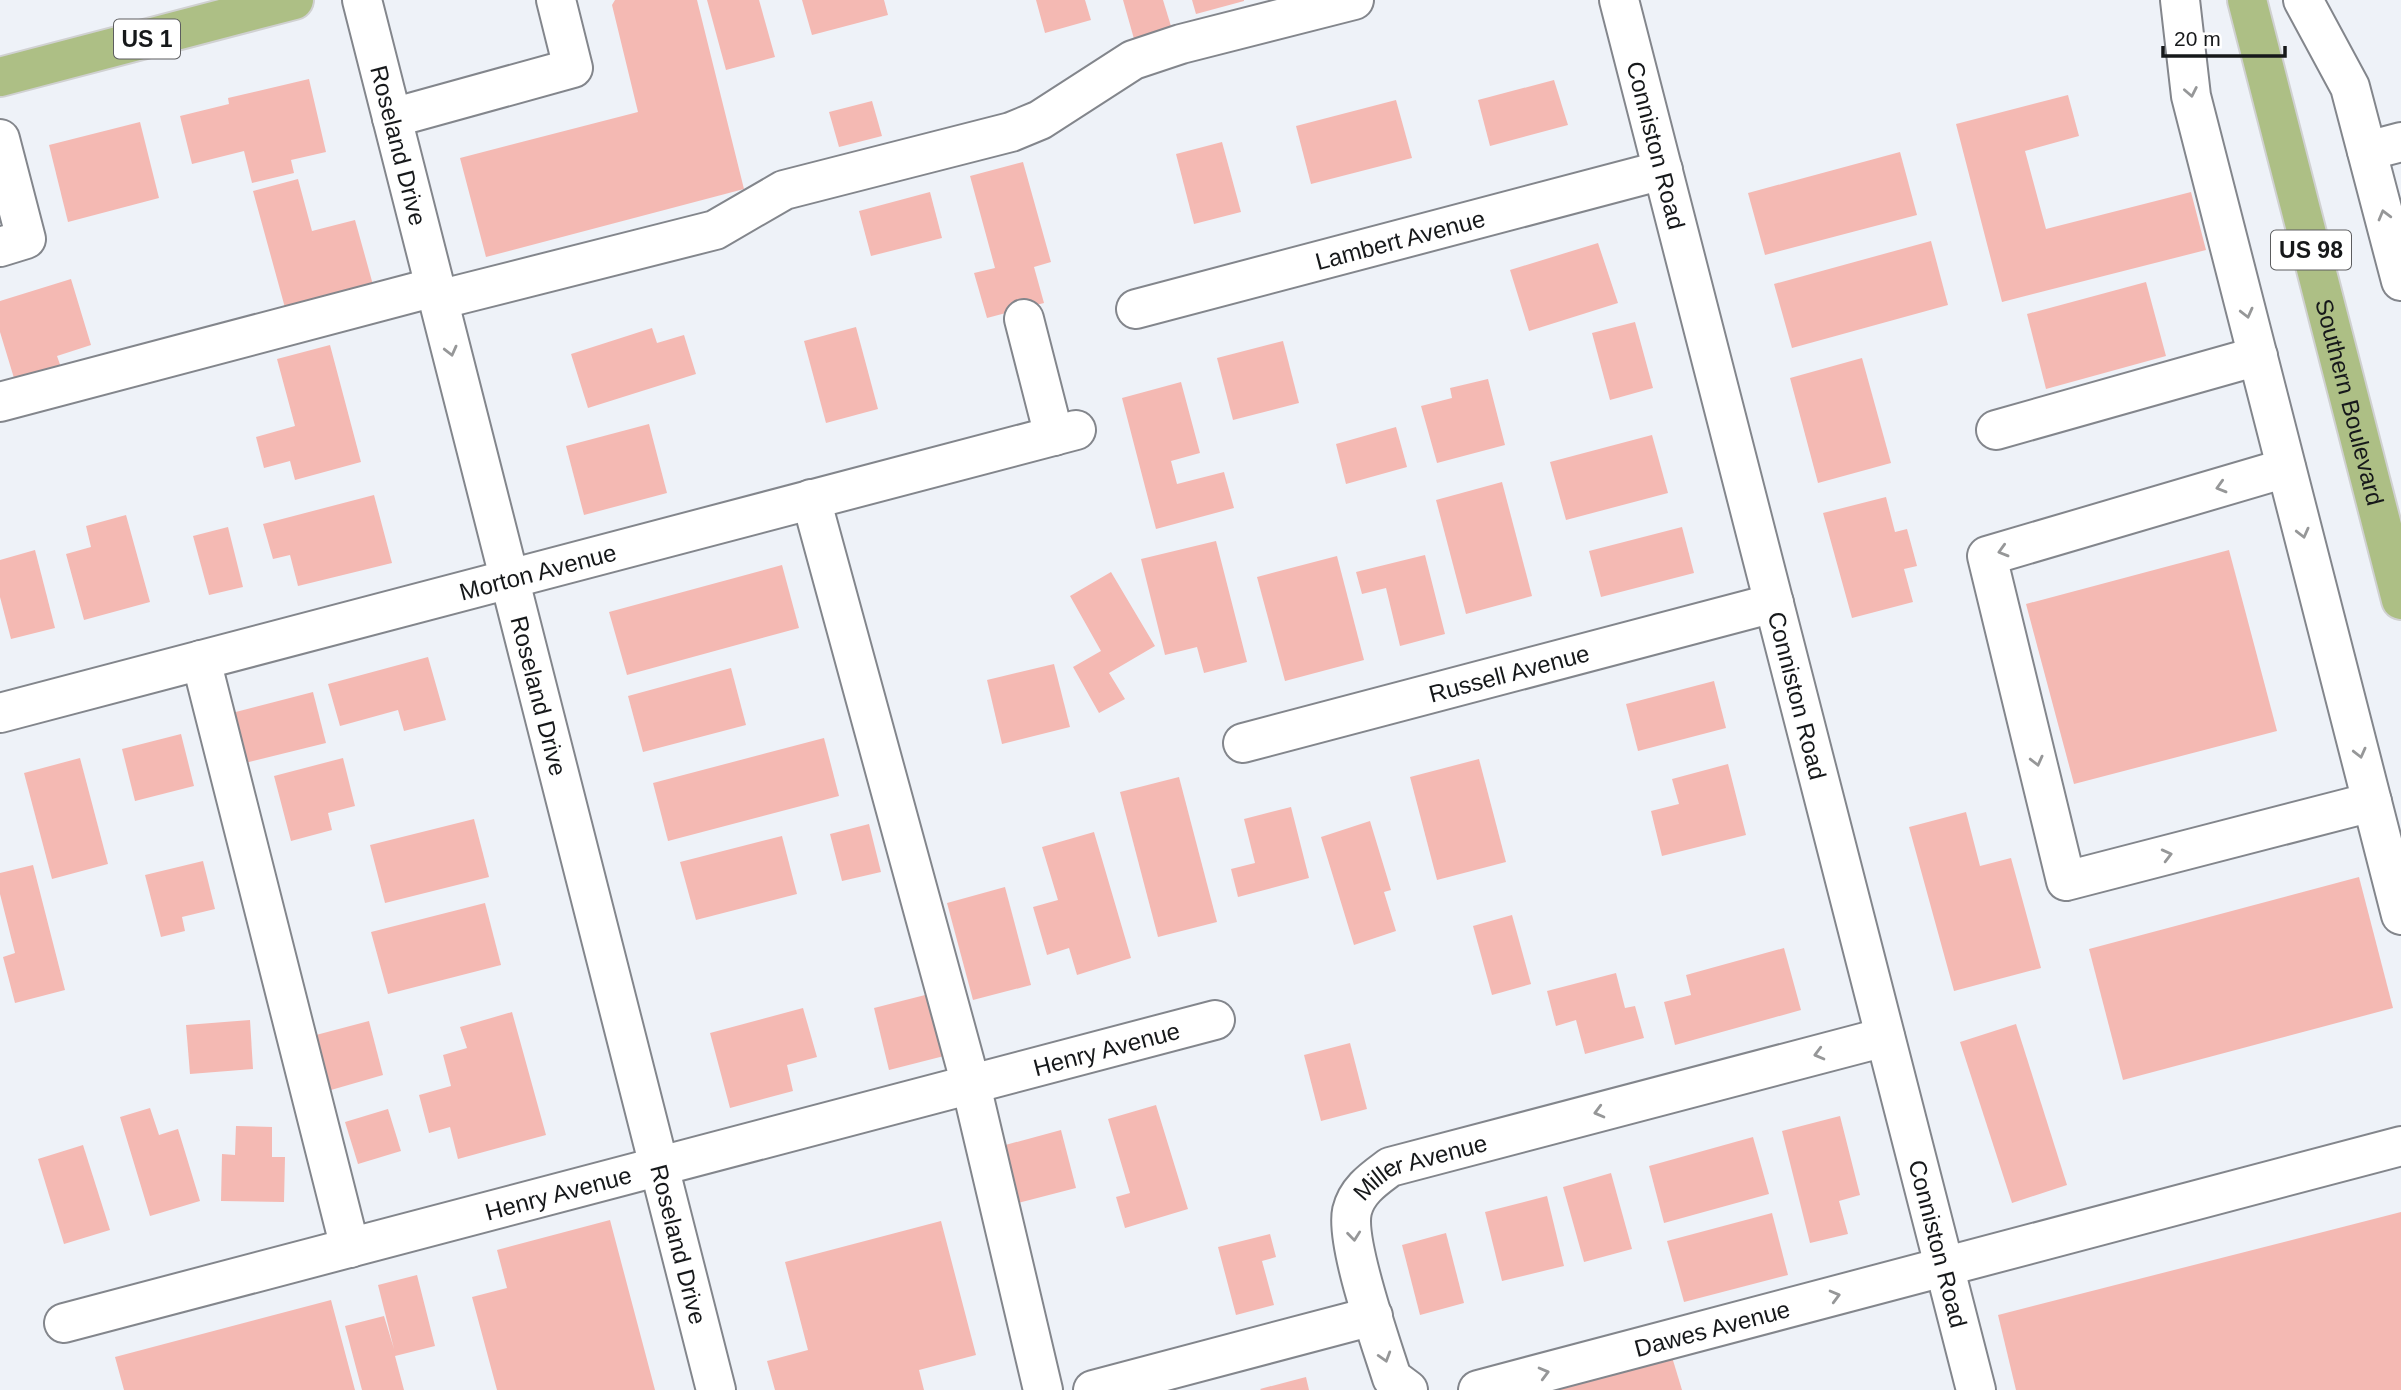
<svg xmlns="http://www.w3.org/2000/svg" width="2401" height="1390" font-family="Helvetica,sans-serif">
<rect width="100%" height="100%" fill="#eef2f8"/>
<g fill="#f4b9b3">
<polygon points="615,0 697,0 744,189 486,257 460,158 638,112 612,5"/>
<polygon points="707,0 759,0 775,57 726,70"/>
<polygon points="802,0 884,0 888,15 812,35"/>
<polygon points="1036,0 1085,0 1091,20 1045,33"/>
<polygon points="1123,0 1163,0 1174,36 1136,46"/>
<polygon points="1192,0 1244,0 1244,1 1196,14"/>
<polygon points="309,79 326,152 291,160 294,173 252,183 244,151 192,164 180,116 229,104 228,98"/>
<polygon points="1554,80 1568,125 1490,146 1478,100"/>
<polygon points="2068,95 2079,136 2025,151 2046,229 2191,192 2206,250 2002,302 1956,124"/>
<polygon points="1396,100 1412,158 1311,184 1296,126"/>
<polygon points="872,101 882,136 839,147 829,112"/>
<polygon points="140,122 159,198 68,222 49,145"/>
<polygon points="1222,142 1241,212 1194,224 1176,154"/>
<polygon points="1900,152 1917,215 1765,255 1748,193"/>
<polygon points="1023,162 1051,262 1034,267 1044,303 987,318 974,273 995,268 970,176"/>
<polygon points="298,179 312,231 355,220 375,292 287,315 253,191"/>
<polygon points="930,192 942,238 871,256 859,211"/>
<polygon points="1931,241 1948,305 1792,348 1774,284"/>
<polygon points="1598,243 1618,303 1529,331 1510,270"/>
<polygon points="71,279 91,345 57,356 63,373 17,388 0,332 0,301"/>
<polygon points="2146,282 2166,356 2046,389 2027,314"/>
<polygon points="1635,322 1653,388 1610,400 1592,333"/>
<polygon points="856,327 878,409 826,423 804,341"/>
<polygon points="652,328 657,343 684,335 696,374 588,408 571,354"/>
<polygon points="1283,341 1299,403 1233,420 1217,358"/>
<polygon points="330,345 361,462 295,480 290,461 264,468 256,437 295,426 277,359"/>
<polygon points="1862,358 1891,463 1818,483 1790,378"/>
<polygon points="1488,379 1505,445 1437,463 1421,406 1452,398 1450,388"/>
<polygon points="1181,382 1200,453 1171,461 1177,484 1224,472 1234,508 1156,529 1122,398"/>
<polygon points="649,424 667,493 584,515 566,446"/>
<polygon points="1396,427 1407,467 1346,484 1336,444"/>
<polygon points="1652,435 1668,493 1566,520 1550,462"/>
<polygon points="1502,482 1532,596 1466,614 1436,500"/>
<polygon points="374,495 392,563 298,586 290,555 273,559 263,524"/>
<polygon points="1886,497 1895,532 1907,529 1917,566 1904,569 1913,602 1852,618 1823,513"/>
<polygon points="126,515 150,602 84,620 66,554 91,547 86,526"/>
<polygon points="228,527 243,587 209,595 193,536"/>
<polygon points="1682,527 1694,573 1601,597 1589,551"/>
<polygon points="1216,541 1247,662 1204,673 1197,647 1165,655 1141,559"/>
<polygon points="35,550 55,628 11,639 0,597 0,560"/>
<polygon points="2229,550 2277,731 2074,784 2026,604"/>
<polygon points="1425,555 1445,634 1400,646 1386,588 1362,594 1356,572"/>
<polygon points="1337,556 1364,660 1285,681 1257,577"/>
<polygon points="782,565 799,628 627,675 609,612"/>
<polygon points="1111,572 1155,646 1109,673 1125,699 1099,713 1073,667 1101,651 1070,596"/>
<polygon points="428,657 446,720 404,731 398,710 340,726 328,684"/>
<polygon points="1054,664 1070,727 1002,744 987,680"/>
<polygon points="731,668 746,725 643,752 628,696"/>
<polygon points="1714,681 1726,728 1638,751 1626,704"/>
<polygon points="313,692 326,743 241,764 228,714"/>
<polygon points="181,734 194,786 135,801 122,749"/>
<polygon points="824,738 839,796 668,841 653,783"/>
<polygon points="80,758 108,864 52,879 24,773"/>
<polygon points="343,758 355,806 328,813 332,830 291,841 274,776"/>
<polygon points="1479,759 1506,862 1437,880 1410,777"/>
<polygon points="1728,764 1746,835 1662,856 1651,811 1679,804 1672,779"/>
<polygon points="1179,777 1217,922 1158,937 1120,792"/>
<polygon points="1291,807 1309,878 1238,897 1231,869 1255,863 1244,819"/>
<polygon points="1966,812 1980,866 2011,858 2041,968 1954,991 1909,827"/>
<polygon points="474,819 489,877 385,903 370,845"/>
<polygon points="1370,821 1391,890 1384,892 1396,931 1354,945 1321,837"/>
<polygon points="869,824 881,872 842,881 830,834"/>
<polygon points="1094,832 1131,958 1077,975 1069,948 1047,955 1033,907 1058,900 1042,847"/>
<polygon points="782,836 797,894 696,920 680,862"/>
<polygon points="203,861 215,909 182,917 185,931 161,937 145,875"/>
<polygon points="33,865 65,990 15,1003 3,957 15,953 0,894 0,873"/>
<polygon points="2359,877 2393,1008 2123,1080 2089,949"/>
<polygon points="1005,887 1031,985 973,1000 947,903"/>
<polygon points="485,903 501,965 388,994 371,932"/>
<polygon points="1512,915 1531,984 1492,995 1473,926"/>
<polygon points="1784,948 1801,1010 1675,1045 1664,1002 1691,995 1686,975"/>
<polygon points="1616,973 1625,1008 1635,1006 1644,1038 1585,1054 1576,1020 1556,1026 1547,991"/>
<polygon points="933,993 948,1055 889,1070 874,1008"/>
<polygon points="803,1008 817,1057 787,1065 793,1091 730,1108 710,1033"/>
<polygon points="512,1012 546,1135 458,1159 450,1127 429,1133 419,1095 451,1086 443,1055 467,1048 460,1027"/>
<polygon points="250,1020 253,1069 190,1074 186,1025"/>
<polygon points="369,1021 383,1075 331,1090 316,1035"/>
<polygon points="2016,1024 2067,1185 2012,1203 1960,1042"/>
<polygon points="1350,1043 1367,1109 1321,1121 1304,1055"/>
<polygon points="1156,1105 1188,1209 1125,1228 1116,1197 1130,1193 1108,1119"/>
<polygon points="150,1108 159,1135 178,1129 200,1201 150,1216 120,1117"/>
<polygon points="388,1109 401,1151 358,1164 345,1122"/>
<polygon points="1840,1116 1860,1195 1839,1201 1848,1234 1810,1243 1782,1131"/>
<polygon points="236,1126 272,1127 272,1157 285,1157 284,1202 221,1201 222,1154 235,1155"/>
<polygon points="1061,1130 1076,1188 1014,1204 998,1147"/>
<polygon points="1753,1137 1769,1194 1664,1223 1649,1166"/>
<polygon points="83,1145 110,1230 64,1244 38,1159"/>
<polygon points="1611,1173 1632,1249 1584,1262 1563,1187"/>
<polygon points="1547,1196 1564,1266 1502,1281 1485,1212"/>
<polygon points="2401,1212 2401,1390 2016,1390 1998,1315"/>
<polygon points="1772,1213 1788,1275 1684,1302 1667,1241"/>
<polygon points="610,1220 655,1390 497,1390 472,1297 507,1288 497,1250"/>
<polygon points="941,1221 976,1355 919,1370 924,1390 775,1390 767,1361 808,1350 785,1262"/>
<polygon points="1446,1233 1464,1303 1420,1315 1402,1245"/>
<polygon points="1270,1234 1276,1257 1262,1261 1274,1305 1236,1315 1218,1247"/>
<polygon points="417,1275 435,1346 395,1356 404,1390 362,1390 345,1326 384,1316 394,1349 378,1285"/>
<polygon points="331,1300 355,1390 124,1390 115,1357"/>
<polygon points="1672,1357 1682,1390 1557,1390 1556,1389"/>
<polygon points="1306,1377 1309,1390 1261,1390 1260,1389"/>
</g>
<g fill="none" stroke-linecap="round" stroke-linejoin="round">
<g stroke="#83868c" stroke-width="42">
<g id="minor">
<path id="s1" d="M362,0L716,1390"/>
<path id="s2" d="M1619,0L1976,1390"/>
<polyline points="2180,0 2191,96 2401,915"/>
<polyline points="2303,0 2350,87 2401,281"/>
<polyline points="392,118 573,68 556,0"/>
<polyline points="0,139 26,239 0,247"/>
<polyline points="2367,151 2401,142"/>
<polyline points="438,300 715,230 784,190 1011,132 1040,120 1133,60 1181,44 1354,0"/>
<path id="s3" d="M1136,309L1663,170"/>
<polyline points="1024,319 1054,436"/>
<polyline points="0,402 435,287"/>
<polyline points="1996,430 2258,356"/>
<polyline points="2286,468 1987,556 2066,881 2372,802"/>
<polyline points="811,499 971,1085 1043,1390"/>
<polyline points="201,660 350,1248"/>
<path id="s4" d="M0,713L1076,430"/>
<path id="s5" d="M1243,743L1774,603"/>
<path id="s6" d="M64,1323L1215,1020"/>
<polyline points="1093,1390 1373,1316"/>
<path id="s7" d="M1408,1390L1392,1378C1381,1343 1345,1243 1352,1211C1357,1190 1374,1179 1390,1167L1885,1037"/>
<path id="s8" d="M1478,1390L2401,1146"/>
</g>
</g>
<g stroke="#d0d1d1" stroke-width="42">
<g id="major">
<path id="s9" d="M2247,0L2401,600"/>
<polyline points="0,77 294,0"/>
</g>
</g>
<use href="#minor" stroke="#fff" stroke-width="38"/>
<use href="#major" stroke="#adbf85" stroke-width="38"/>
</g>
<defs><path id="oneway-chevron" d="M-2-3.5L2.5 0L-2 3.5" fill="none" stroke-width="1.6" stroke-linecap="round" stroke-linejoin="round" transform="scale(1.75)"/></defs>
<g stroke="#969798">
<use href="#oneway-chevron" transform="translate(2191 92) rotate(79)"/>
<use href="#oneway-chevron" transform="translate(2384 215) rotate(-105)"/>
<use href="#oneway-chevron" transform="translate(2247 313) rotate(76)"/>
<use href="#oneway-chevron" transform="translate(451 351) rotate(76)"/>
<use href="#oneway-chevron" transform="translate(2221 487) rotate(164)"/>
<use href="#oneway-chevron" transform="translate(2303 533) rotate(76)"/>
<use href="#oneway-chevron" transform="translate(2003 551) rotate(164)"/>
<use href="#oneway-chevron" transform="translate(2360 753) rotate(76)"/>
<use href="#oneway-chevron" transform="translate(2037 761) rotate(76)"/>
<use href="#oneway-chevron" transform="translate(2167 855) rotate(-14)"/>
<use href="#oneway-chevron" transform="translate(1819 1054) rotate(165)"/>
<use href="#oneway-chevron" transform="translate(1599 1112) rotate(165)"/>
<use href="#oneway-chevron" transform="translate(1354 1236) rotate(84)"/>
<use href="#oneway-chevron" transform="translate(1835 1296) rotate(-15)"/>
<use href="#oneway-chevron" transform="translate(1385 1357) rotate(73)"/>
<use href="#oneway-chevron" transform="translate(1544 1373) rotate(-15)"/>
</g>
<g text-anchor="middle" dominant-baseline="central" stroke-width="6" stroke-linejoin="round" paint-order="stroke">
<g fill="#fff" stroke="#5c5d5f" stroke-width="2">
<rect x="114" y="19.5" width="66" height="39" rx="5"/>
<rect x="2271" y="230.5" width="80" height="39" rx="5"/>
</g>
<g font-size="23" font-weight="bold" fill="#16181a">
<text x="147" y="39">US 1</text>
<text x="2311" y="250">US 98</text>
</g>
<g font-size="24" fill="#16181a" stroke="#fff">
<text stroke="none"><textPath href="#s1" startOffset="150">Roseland Drive</textPath></text>
<text stroke="none"><textPath href="#s2" startOffset="150">Conniston Road</textPath></text>
<text stroke="none"><textPath href="#s3" startOffset="273">Lambert Avenue</textPath></text>
<text stroke="none"><textPath href="#s9" startOffset="415">Southern Boulevard</textPath></text>
<text stroke="none"><textPath href="#s4" startOffset="556">Morton Avenue</textPath></text>
<text stroke="none"><textPath href="#s5" startOffset="275">Russell Avenue</textPath></text>
<text stroke="none"><textPath href="#s1" startOffset="718">Roseland Drive</textPath></text>
<text stroke="none"><textPath href="#s2" startOffset="718">Conniston Road</textPath></text>
<text stroke="none"><textPath href="#s6" startOffset="1078">Henry Avenue</textPath></text>
<text stroke="none"><textPath href="#s7" startOffset="280">Miller Avenue</textPath></text>
<text stroke="none"><textPath href="#s6" startOffset="511">Henry Avenue</textPath></text>
<text stroke="none"><textPath href="#s1" startOffset="1284">Roseland Drive</textPath></text>
<text stroke="none"><textPath href="#s2" startOffset="1284">Conniston Road</textPath></text>
<text stroke="none"><textPath href="#s8" startOffset="242">Dawes Avenue</textPath></text>
</g>
</g>
<path d="M2163 46v10h122v-10" fill="none" stroke="#16181a" stroke-width="3.5"/>
<text x="2174" y="46" font-size="21" fill="#16181a" stroke="#ffffff" stroke-width="5" paint-order="stroke">20 m</text>
</svg>
